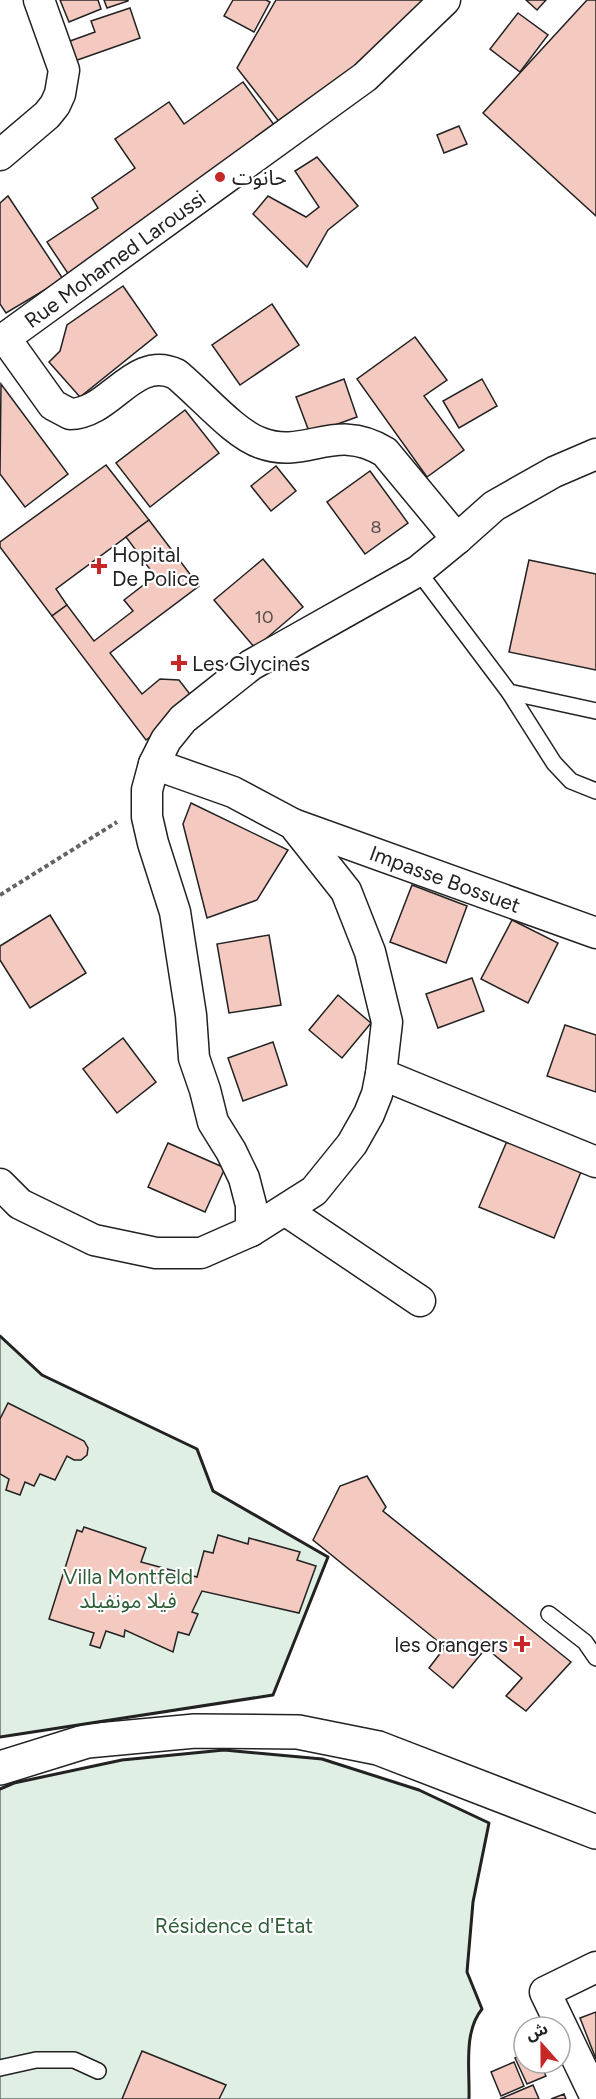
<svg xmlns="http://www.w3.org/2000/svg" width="596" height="2099" font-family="Figtree,'Noto Sans Arabic',sans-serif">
<rect width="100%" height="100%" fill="#fff"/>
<g fill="#e0efe3" stroke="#6f6f6f" stroke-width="1.5">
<polygon points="0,1336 42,1375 197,1449 213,1491 328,1557 273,1695 0,1737"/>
<path d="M224,1750L322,1759L419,1790L489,1823L473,1902L467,1972L482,2009C463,2032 470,2070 469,2099H0V1789L14,1783L122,1760Z"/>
</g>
<g fill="#f3c9c0" stroke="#222" stroke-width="1.5">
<polygon points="60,0 98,0 101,9 69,22"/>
<polygon points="104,0 128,0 128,1 107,8"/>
<polygon points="233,0 266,0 270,2 254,32 224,16"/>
<polygon points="276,0 441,0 284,128 237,68"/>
<polygon points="526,0 546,0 537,10"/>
<polygon points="587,0 596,0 596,216 483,113"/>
<polygon points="130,8 140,38 66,64 59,45 95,32 91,21"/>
<polygon points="518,13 548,35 520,72 490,49"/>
<polygon points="243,82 280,133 71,278 47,242 98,208 92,198 135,168 115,139 169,102 184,124"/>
<polygon points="459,126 467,144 444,153 437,135"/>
<polygon points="317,157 358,206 328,230 307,267 253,214 268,196 306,217 319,207 295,171"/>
<polygon points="8,196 63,279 6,313 0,304 0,203"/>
<polygon points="123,286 157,335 80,397 49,362 60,351 67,325"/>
<polygon points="272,304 299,345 240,385 212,345"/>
<polygon points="415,337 447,380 424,396 464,450 427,477 357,379"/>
<polygon points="344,379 357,417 310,434 296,397"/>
<polygon points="482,379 497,406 459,428 443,401"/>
<polygon points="1,384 68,474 25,507 0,474"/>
<polygon points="185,410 219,453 150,507 116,463"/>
<polygon points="106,465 149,520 56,589 67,605 52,616 0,547 0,542"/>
<polygon points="276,466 296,491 271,511 251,486"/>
<polygon points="370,471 408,523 365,554 327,502"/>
<polygon points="149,520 199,586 110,653 142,694 160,679 179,680 196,702 146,740 52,616 67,605 94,641 133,611 124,600 155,576 126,537"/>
<polygon points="263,559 303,607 255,648 214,600"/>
<polygon points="529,560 596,574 596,670 509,652"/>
<polygon points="191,803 288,850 257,900 207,918 183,824"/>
<polygon points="412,885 467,906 446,963 390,942"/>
<polygon points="50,915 86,973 30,1008 0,960 0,946"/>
<polygon points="512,920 558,943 528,1003 481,979"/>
<polygon points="269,935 281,1005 229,1013 217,944"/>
<polygon points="472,978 484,1011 438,1028 426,994"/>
<polygon points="338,995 371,1023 342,1058 309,1030"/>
<polygon points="565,1025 596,1035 596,1092 547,1076"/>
<polygon points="123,1038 156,1082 117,1113 83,1069"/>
<polygon points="273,1042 287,1085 243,1101 228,1058"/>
<polygon points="507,1141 581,1172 554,1238 479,1207"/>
<polygon points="168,1143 225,1168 205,1212 148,1187"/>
<polygon points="8,1403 84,1441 88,1448 87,1455 81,1460 74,1460 67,1456 55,1480 40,1474 34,1486 25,1482 20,1495 6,1490 9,1479 0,1474 0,1419"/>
<polygon points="367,1476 386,1507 383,1511 571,1662 526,1711 506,1696 522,1678 486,1648 453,1688 429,1668 445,1647 313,1540 340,1486"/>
<polygon points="84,1527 146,1548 141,1562 197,1577 204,1551 213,1553 218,1535 248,1544 249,1538 300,1552 297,1560 316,1566 299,1613 202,1591 192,1612 198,1614 189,1635 178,1632 173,1652 125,1630 124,1637 106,1631 100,1648 90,1645 94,1633 49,1619 77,1530 82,1532"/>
<polygon points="596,2012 596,2059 580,2018"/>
<polygon points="142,2051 226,2085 219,2099 122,2099"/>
<polygon points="524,2054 524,2063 540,2063 546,2076 527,2084 515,2058"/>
<polygon points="514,2062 524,2086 501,2096 491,2072"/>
<polygon points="533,2085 539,2099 500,2099"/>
<polygon points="564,2094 566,2099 551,2099"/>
</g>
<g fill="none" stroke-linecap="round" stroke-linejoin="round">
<g stroke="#222" stroke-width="18">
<g id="service">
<polyline points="418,571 509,692 596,711"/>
<polyline points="509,692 554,763 571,781 596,791"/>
<polyline points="549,1614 585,1642 596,1658"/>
<polyline points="0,2068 36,2060 74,2060 98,2071"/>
</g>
</g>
<g stroke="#222" stroke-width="33">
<g id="minor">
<path d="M445,0L365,77L5,338L53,405L70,414C110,414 134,354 176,374C200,393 234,434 261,443C306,460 335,421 385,452L457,539"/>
<polyline points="0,155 47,115 55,105 60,94 64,70 39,0"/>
<polyline points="154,764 233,792 293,824 346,891 370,952 387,1022 381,1074 377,1094 369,1114 352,1144 314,1191 251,1231"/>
<polyline points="293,824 596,933"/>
<polyline points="381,1074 596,1162"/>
<polyline points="0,1184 20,1204 94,1240 156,1253 201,1253 251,1231 251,1205 244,1178 231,1151 213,1122 205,1090 194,1058 191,1015 175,912 153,843 147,817 147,790 154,764 166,740 183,719 251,665 418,571 457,539 494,506 554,472 596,454"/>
<polyline points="285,1210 420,1301"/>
<polyline points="596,1967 545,1992 596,2098"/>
</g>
</g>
<g stroke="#222" stroke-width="36">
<polyline id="secondary" points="0,1768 87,1741 195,1731 298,1732 378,1748 596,1832"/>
</g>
<polyline stroke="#646464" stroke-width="4" stroke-dasharray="4.5 3" stroke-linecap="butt" points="0,895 117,822"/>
<use href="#service" stroke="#fff" stroke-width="15"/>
<use href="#minor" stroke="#fff" stroke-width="30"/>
<use href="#secondary" stroke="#fff" stroke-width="33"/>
<g stroke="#222" stroke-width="3">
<polyline points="0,1336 42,1375 197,1449 213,1491 328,1557 273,1695 0,1737"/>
<path d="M0,1789L14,1783L122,1760L224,1750L322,1759L419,1790L489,1823L473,1902L467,1972L482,2009C463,2032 470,2070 469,2099"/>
</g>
</g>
<g fill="#c62828" stroke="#fff" stroke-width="2">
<circle cx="220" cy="177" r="6"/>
<path d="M96 557h6v6h6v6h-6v6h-6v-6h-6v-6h6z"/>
<path d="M176 654h6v6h6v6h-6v6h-6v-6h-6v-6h6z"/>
<path d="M519 1635h6v6h6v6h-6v6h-6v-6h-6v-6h6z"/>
</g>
<g text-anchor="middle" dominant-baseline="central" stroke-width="4.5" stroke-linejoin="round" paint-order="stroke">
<g font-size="18" fill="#564c4a">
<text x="376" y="527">8</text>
<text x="264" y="617">10</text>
</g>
<g font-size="21" fill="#222" stroke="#fff" text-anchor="start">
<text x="232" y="177">حانوت</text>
<text x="112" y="554">Hopital<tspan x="112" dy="24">De Police</tspan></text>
<text x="192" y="663">Les Glycines</text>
<text x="508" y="1644" text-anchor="end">les orangers</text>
</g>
<g font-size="21" fill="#222" stroke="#fff">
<text transform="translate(115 259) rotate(-36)">Rue Mohamed Laroussi</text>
<text transform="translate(445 879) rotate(20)">Impasse Bossuet</text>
</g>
<g font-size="21" fill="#2f5e38" stroke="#fff">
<text x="128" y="1576">Villa Montfeld<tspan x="128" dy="24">فيلا مونفيلد</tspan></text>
<text x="234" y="1925">Résidence d'Etat</text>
</g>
</g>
<g transform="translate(542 2045) rotate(339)"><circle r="28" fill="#ffffff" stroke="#a7a7a7" stroke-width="1.5"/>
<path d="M0-4.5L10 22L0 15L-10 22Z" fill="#c62828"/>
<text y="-9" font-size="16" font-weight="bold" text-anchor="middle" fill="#222222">ش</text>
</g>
</svg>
